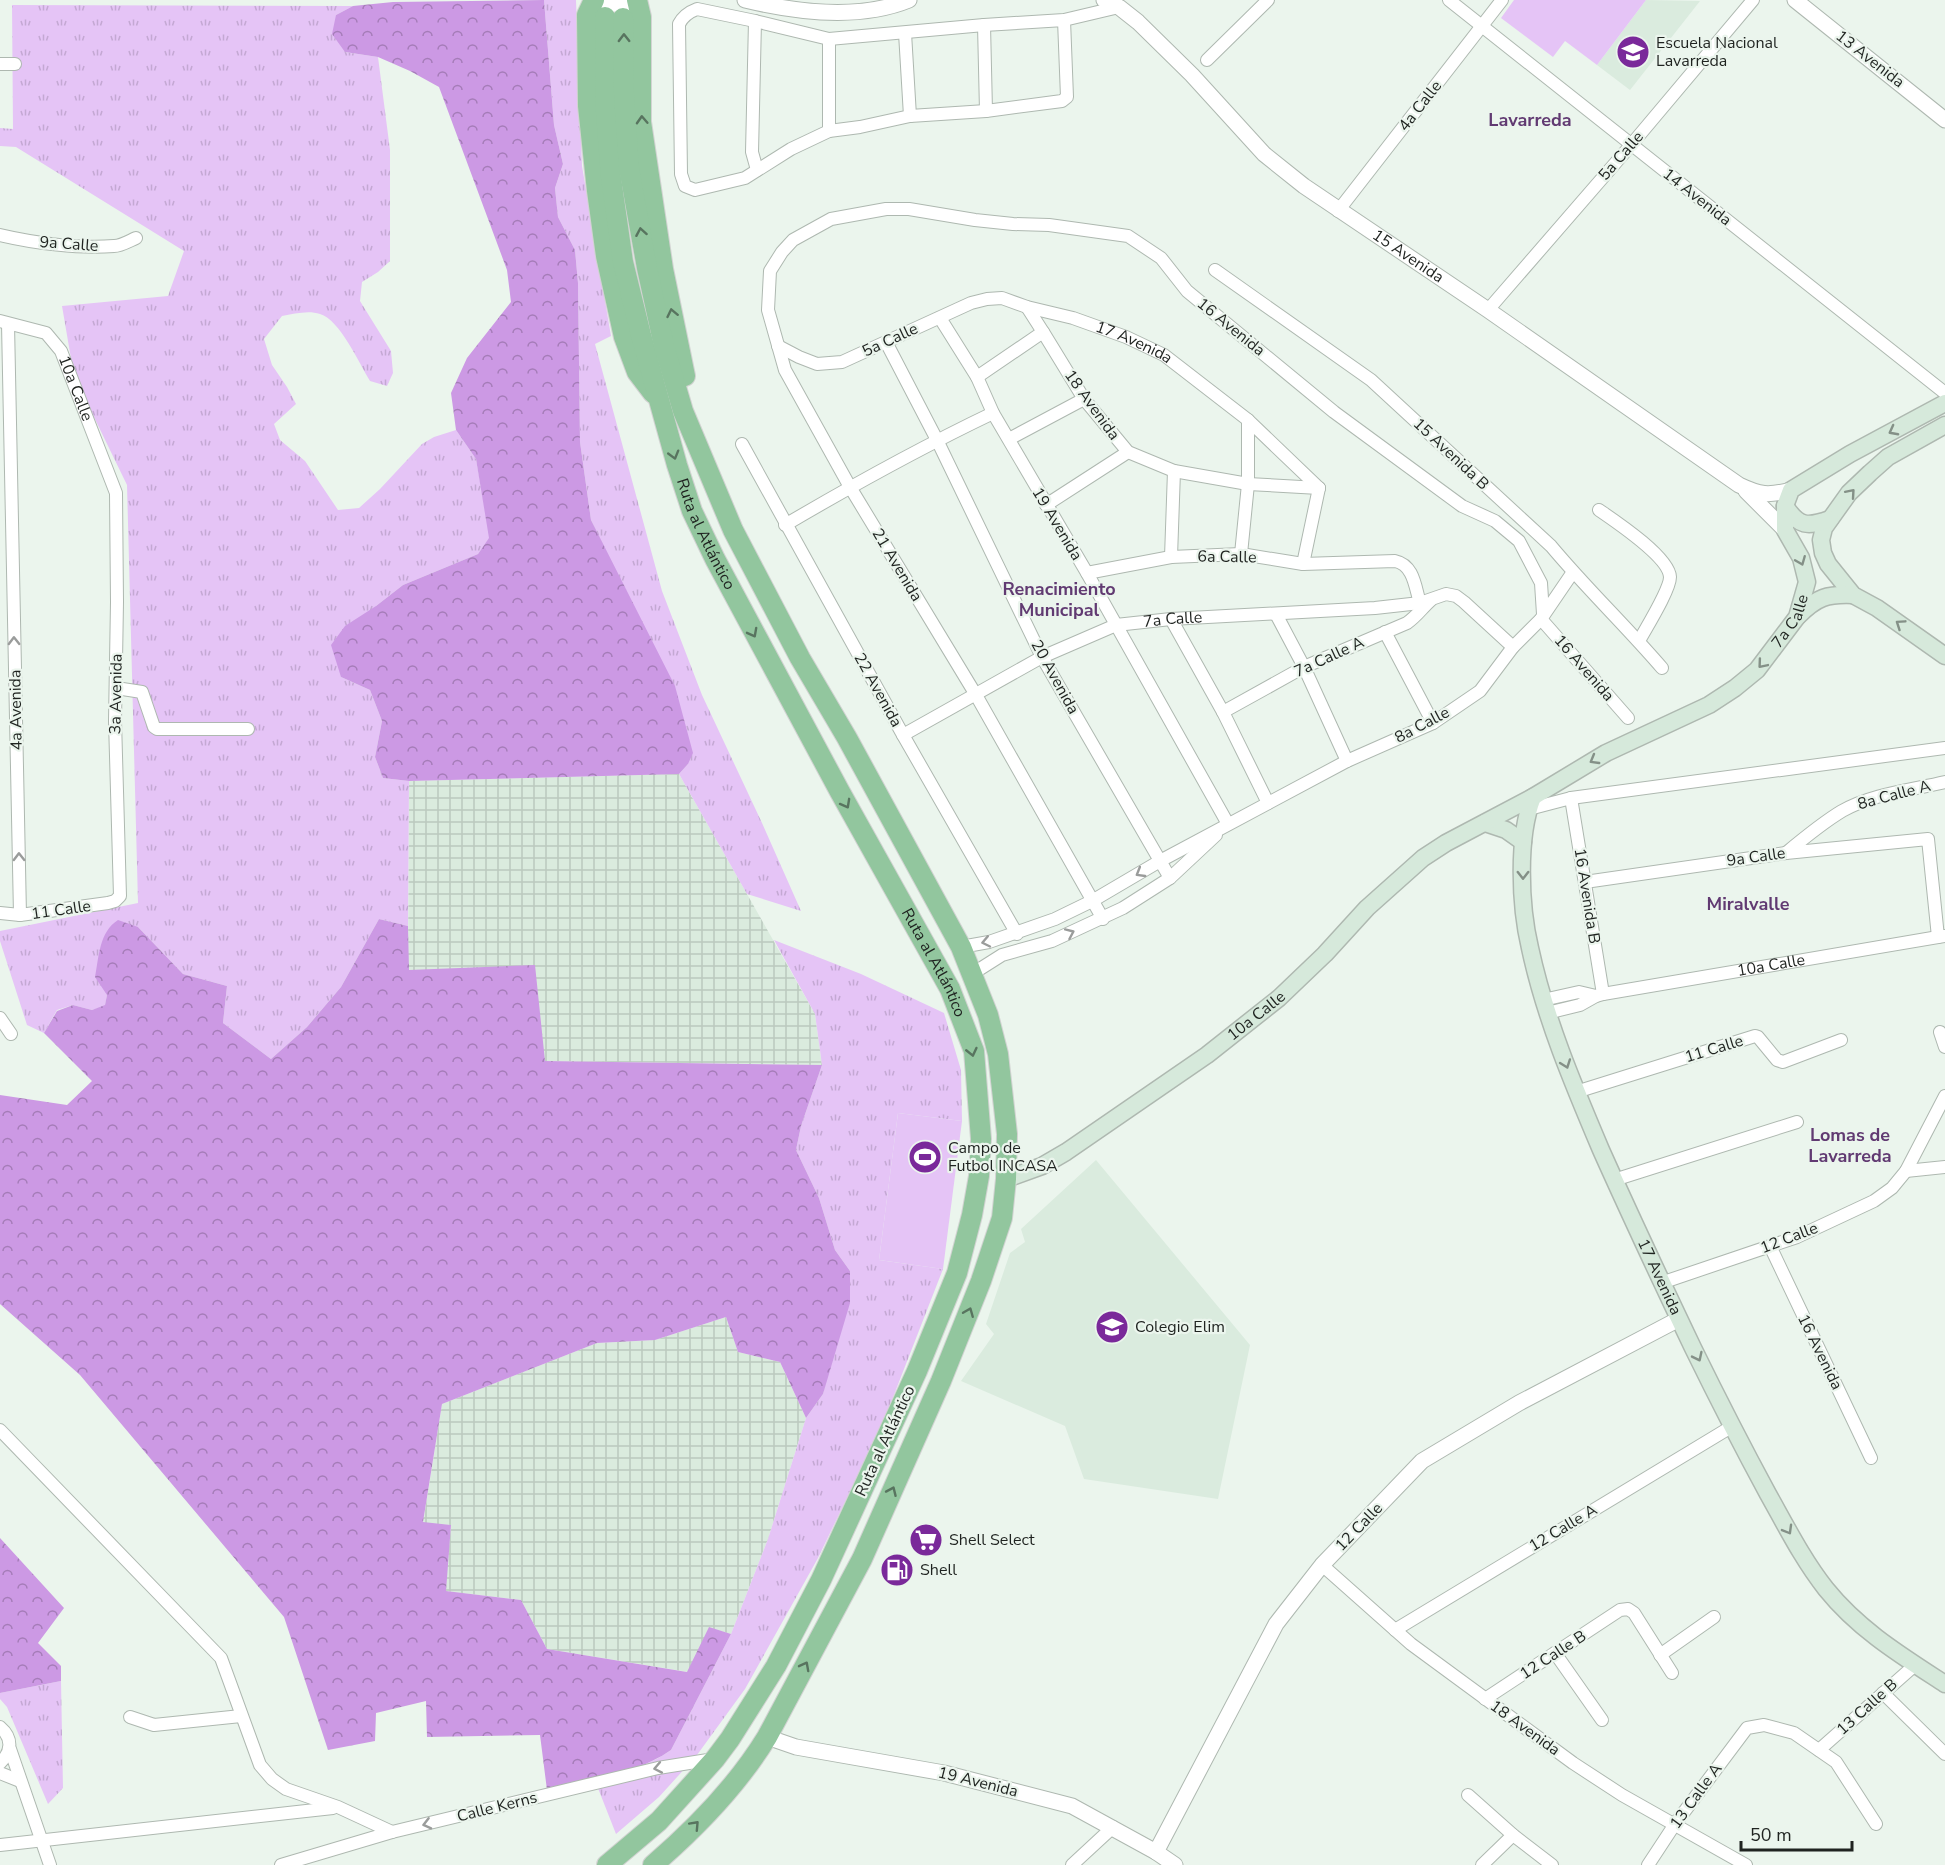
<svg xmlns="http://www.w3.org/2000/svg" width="1945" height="1865" font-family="'Nunito Sans',sans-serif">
<defs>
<pattern id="industrial-grid" width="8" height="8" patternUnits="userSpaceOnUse" patternTransform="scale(1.5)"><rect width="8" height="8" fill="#daebde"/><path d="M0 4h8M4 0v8" fill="none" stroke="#bbc9be"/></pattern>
<pattern id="grass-tufts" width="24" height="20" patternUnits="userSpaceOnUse" patternTransform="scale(1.5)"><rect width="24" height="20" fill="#e5c4f6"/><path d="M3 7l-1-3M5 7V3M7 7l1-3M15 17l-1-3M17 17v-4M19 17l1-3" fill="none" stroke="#c4a8d3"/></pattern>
<pattern id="forest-crowns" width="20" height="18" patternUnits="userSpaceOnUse" patternTransform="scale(1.5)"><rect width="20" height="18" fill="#cc99e4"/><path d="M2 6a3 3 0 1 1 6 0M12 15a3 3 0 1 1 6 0" fill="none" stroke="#a57cb8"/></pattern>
</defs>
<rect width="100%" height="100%" fill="#ebf5ed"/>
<g fill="#daebde">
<polygon points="1646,0 1700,1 1630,90 1597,65"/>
<polygon points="1096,1160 1250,1345 1218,1499 1084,1479 1065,1426 961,1381 994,1334 986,1324 1010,1253 1025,1242 1021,1229"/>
</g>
<g fill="url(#industrial-grid)">
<polygon points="679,774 815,1014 822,1065 545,1061 408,970 409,781"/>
<polygon points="726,1317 738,1352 780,1362 806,1418 768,1539 731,1634 709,1628 688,1672 547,1649 521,1600 445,1591 451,1525 423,1523 442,1404 597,1343 655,1340"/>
</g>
<g fill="url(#grass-tufts)">
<polygon points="544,0 576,0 582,166 611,336 595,344 662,591 702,695 762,823 801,911 747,894 679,774 688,764 618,576 591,520 580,442 578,283 575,250 558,217 555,188 563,164 554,125"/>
<path d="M12,5L353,6L336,15L345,52L378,57L390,150V261L378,272L362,282L360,301L391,351L393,373L387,386L370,381C359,363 340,320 320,314C308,310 294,314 282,316L264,339L272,365L287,387L296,404L274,424L280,440L305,461L338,510L359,508L380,489L422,444L434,437L456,430L476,459L490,538L478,554L403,585L376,606L341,677L370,690L382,721L375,757L383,778L409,781L408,926L379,919L341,987L307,1027L271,1059L223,1023L227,986L183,974L138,927L107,995L105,1006L92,1010L73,1005L57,1010L44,1033L27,1025L0,941V931L138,903L127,485L74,376L62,306L168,296L184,251L16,147L0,146V128L13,129Z"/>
<path d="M774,940L861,974L944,1013L961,1070L962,1121L898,1113L879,1260L943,1269L883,1423L818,1558L745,1689L697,1755L659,1797L616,1834L594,1778C623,1772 647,1767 671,1750L731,1634L768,1539L806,1418L823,1394L850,1271L835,1250L819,1198L796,1150L801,1126L822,1065L815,1014Z"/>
<polygon points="61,1681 63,1788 48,1804 7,1707 0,1699 0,1693"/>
</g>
<g fill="url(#forest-crowns)">
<polygon points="544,0 554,125 563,164 555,188 558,217 575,250 578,283 580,442 591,520 675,686 693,753 688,764 679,774 409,781 383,778 375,757 382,721 370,690 341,677 331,645 345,626 376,606 403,585 478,554 489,538 476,459 456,430 451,393 467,358 511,302 507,270 439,87 410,71 378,57 345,52 332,34 336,15 353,6 393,2"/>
<path d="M379,919L408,926L409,970L535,965L545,1061L822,1065L801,1126L796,1150L819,1198L835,1250L850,1271V1303L823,1394L806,1418L780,1362L738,1352L726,1317L655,1340L597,1343L442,1404L423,1522L451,1525L446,1591L521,1600L547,1649L687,1672L709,1627L731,1634L671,1750C635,1775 589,1780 547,1790L540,1735L427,1737L426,1701L376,1713L375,1741L328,1750L284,1617L80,1375L0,1304V1095L67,1105L92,1081L44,1033L57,1011L73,1005L92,1010L105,1005L107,995L95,977C99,957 99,932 118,920L138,927L183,974L227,986L223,1023L271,1059L307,1027L341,987Z"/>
<polygon points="0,1538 64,1608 38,1643 61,1666 61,1681 0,1693"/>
</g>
<g fill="#e5c4f6">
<polygon points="1514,0 1646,0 1597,65 1565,41 1553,57 1501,18"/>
<polygon points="898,1113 962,1121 943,1269 879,1260"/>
</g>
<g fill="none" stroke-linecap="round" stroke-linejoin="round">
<g stroke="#aeb8b0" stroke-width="14">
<g id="minor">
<polyline points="1449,0 1945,393"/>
<path d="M1064,20L1067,97L1062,101L986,111L910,116L860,127L829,131L791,149L745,178L695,190L685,186L681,174L679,24C683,16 689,12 697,9L755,21L829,39L984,25L1064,20L1119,7"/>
<polyline points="755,21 752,152 757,170"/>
<polyline points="984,25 986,111"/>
<polyline points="905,33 910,116"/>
<polyline points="1207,60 1268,0"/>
<polyline points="0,64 15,64"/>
<polyline points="829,131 829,39"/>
<polyline points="1338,211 1502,0"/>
<path d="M0,235C34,243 79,249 114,246C121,246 129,241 136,238"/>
<path d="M1215,270L1371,380L1551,546C1586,588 1626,626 1662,668"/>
<polyline points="1488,310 1631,145 1753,0"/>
<polyline points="940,318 977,377 993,413 1087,573 1228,824"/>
<path id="s1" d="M0,321L46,333L61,351L116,493L117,602L115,721L120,896L115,901L108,903L20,915L0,913"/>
<polyline points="8,324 20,915"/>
<polyline points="1043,332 1084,399 1128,452 1174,471 1248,484 1319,488"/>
<polyline points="886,342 937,440 1042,657 1170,878"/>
<path id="s2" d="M778,346L799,357L817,364L842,362L971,303L987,299L1002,298L1027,307L1073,318L1126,337L1164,355L1248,420L1319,488"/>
<polyline points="977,377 1043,332 1027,307"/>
<polyline points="1009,439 1084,399"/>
<polyline points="742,444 903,735 1017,934"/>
<polyline points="1046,505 1128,452"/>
<path d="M1599,510C1615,521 1669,557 1670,577C1670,590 1646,628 1639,641"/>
<path d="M785,525C853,485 922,447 993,413"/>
<polyline points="1241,554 1248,484 1248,420"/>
<polyline points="1171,557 1174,471"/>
<polyline points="1303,564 1319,488"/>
<path d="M1087,573L1171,557L1241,554L1303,564L1395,561C1414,565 1415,587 1420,603"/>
<polyline points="1276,614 1304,667 1347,761"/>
<polyline points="1171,619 1223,712 1268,803"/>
<polyline points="1541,619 1628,718"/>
<polyline points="1385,632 1433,723"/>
<polyline points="116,688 142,692 154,727 157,729 248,729"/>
<path d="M1223,712L1304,667L1407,623C1417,616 1422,608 1431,600"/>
<path id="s3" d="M903,735L1042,657L1116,625L1171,619L1375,608L1420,603L1446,594L1456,596L1464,602L1513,647"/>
<polyline points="1571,798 1603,994"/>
<polyline points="1529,809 1571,798 1945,748"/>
<path d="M1786,853C1804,838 1822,823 1842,811C1872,794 1911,790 1945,782"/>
<polyline points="1585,882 1786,853 1928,839 1938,937"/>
<polyline points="1103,919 976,695 850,487 785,370 768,310 770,271 782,252 793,240 831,219 886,209 909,209 975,220 1013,224 1049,225 1128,236 1161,258 1187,291 1334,412 1462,506 1495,521 1519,541 1541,583 1543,614"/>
<polyline points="961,947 989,942 1055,919 1092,901 1160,861 1347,761 1433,723 1480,691 1513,647 1541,619 1573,572"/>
<polyline points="972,974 1002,955 1052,941 1123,908 1170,878 1216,835"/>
<polyline points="1543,1000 1579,992 1596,996"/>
<path id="s4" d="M1547,1013L1580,1005L1596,996L1603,994L1944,936"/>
<polyline points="0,1018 11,1034"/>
<polyline points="1940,1032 1945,1047"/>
<polyline points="1576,1092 1755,1036 1758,1037 1777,1060 1783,1062 1841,1040"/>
<polyline points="1906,1171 1945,1167"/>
<polyline points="1614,1180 1797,1122"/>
<polyline points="1770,1246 1871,1458"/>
<polyline points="1661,1283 1797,1237 1874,1201 1892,1188 1906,1171 1945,1096"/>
<polyline points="0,1430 221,1658 260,1765 272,1779 286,1789 338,1807 392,1832"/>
<polyline points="1322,1565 1411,1644 1573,1763 1622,1795 1746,1865"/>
<polyline points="1395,1630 1731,1427"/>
<polyline points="1555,1653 1602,1720"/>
<polyline points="1660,1655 1714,1617"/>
<polyline points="1883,1693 1945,1754"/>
<polyline points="1485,1699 1620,1610 1628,1609 1634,1613 1672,1673"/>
<polyline points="130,1717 154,1725 241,1716"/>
<path d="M0,1727C13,1738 12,1752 0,1763"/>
<polyline points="10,1749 50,1865"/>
<polyline points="1819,1750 1915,1665"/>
<polyline points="0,1773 20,1781"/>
<polyline points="1468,1795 1513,1835 1552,1865"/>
<polyline points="0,1845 333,1808"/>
<polyline points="281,1865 392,1832 658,1768 714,1759"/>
<polyline points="1072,1865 1113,1827"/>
<polyline points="1482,1865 1513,1835"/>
<polyline points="1648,1865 1675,1824 1747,1728 1764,1725 1794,1733 1836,1762 1876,1824"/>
</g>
</g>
<g stroke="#aeb8b0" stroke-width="17">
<g id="tertiary">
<path d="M602,0C613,5 623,7 634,0"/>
<path d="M745,0C795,12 860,20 909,0"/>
<path id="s5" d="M1104,0L1119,7L1138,22L1192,75L1264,154L1304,186L1488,310L1739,485C1760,495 1768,496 1791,490"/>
<polyline points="1795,0 1945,120"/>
<polyline points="1746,491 1785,530"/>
<polyline points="767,1737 796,1747 944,1773 1072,1806 1156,1852 1175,1865"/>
<polyline points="1156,1852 1276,1624 1322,1565 1422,1461 1519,1403 1679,1319"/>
</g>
</g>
<g stroke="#aeb8b0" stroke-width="19">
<g id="secondary">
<polyline points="1945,425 1888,457 1870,473 1849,493 1824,528 1821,540 1823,553 1828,564 1853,595 1877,608 1945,656"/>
<path d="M1785,506C1799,527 1807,527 1830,519"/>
<path d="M1798,616C1817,597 1827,594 1853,595"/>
<path id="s6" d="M1533,797C1517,837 1520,906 1530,948C1545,1018 1573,1084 1601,1150C1631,1217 1662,1283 1693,1348C1717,1397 1742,1446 1768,1494C1786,1526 1803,1560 1826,1589C1859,1630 1902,1656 1945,1684"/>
<polyline points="1485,823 1506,830 1523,842"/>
<path id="s7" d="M1006,1179L1042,1166L1066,1152L1207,1055L1279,998L1325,954L1367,908L1423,858L1446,843L1533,797L1606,753L1709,705L1735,688L1757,670L1797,617L1807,582L1801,558L1785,530V506L1791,490L1850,454L1945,403"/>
</g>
</g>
<g stroke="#d2d3d2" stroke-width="22">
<g id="trunk">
<polyline points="594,0 587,15 588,106 597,191 606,256 624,337 637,372 653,393"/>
<polyline points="637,0 641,17 641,122 663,269 685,376"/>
<path id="s8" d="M605,17L606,113L611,178L623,262L641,335L677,465L692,511L715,559L840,792L950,989L974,1051L981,1139L979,1176L972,1215L957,1273L917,1371L821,1580L776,1666L730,1739L715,1759L659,1821L607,1865"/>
<path d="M623,18L624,94L629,168L647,268L664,346L683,411L733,530L800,658L847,738L961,947L988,1015L998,1054L1007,1134L1006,1179L1002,1218L981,1281L941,1381L862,1559L767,1737C737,1786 696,1828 653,1865"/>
</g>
</g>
<use href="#minor" stroke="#fff" stroke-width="12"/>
<use href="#tertiary" stroke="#fff" stroke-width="15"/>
<use href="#secondary" stroke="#d6e9db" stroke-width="16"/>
<use href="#trunk" stroke="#92c69e" stroke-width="20"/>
</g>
<defs><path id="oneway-chevron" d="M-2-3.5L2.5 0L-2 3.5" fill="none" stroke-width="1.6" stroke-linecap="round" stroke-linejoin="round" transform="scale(1.5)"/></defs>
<g stroke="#58745f">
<use href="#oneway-chevron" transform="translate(624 38) rotate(-91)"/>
<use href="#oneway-chevron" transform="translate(642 120) rotate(-93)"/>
<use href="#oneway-chevron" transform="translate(641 232) rotate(-100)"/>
<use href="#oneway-chevron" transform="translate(672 313) rotate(-102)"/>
<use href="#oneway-chevron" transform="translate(674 455) rotate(74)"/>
<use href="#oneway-chevron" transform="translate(753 633) rotate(62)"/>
<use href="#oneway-chevron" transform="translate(846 804) rotate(61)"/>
<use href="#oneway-chevron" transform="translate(972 1052) rotate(77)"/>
<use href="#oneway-chevron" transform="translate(969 1312) rotate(-68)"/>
<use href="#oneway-chevron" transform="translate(892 1491) rotate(-66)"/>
<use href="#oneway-chevron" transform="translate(805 1666) rotate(-62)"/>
<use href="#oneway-chevron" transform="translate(695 1825) rotate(-47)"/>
</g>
<g stroke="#849087">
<use href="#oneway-chevron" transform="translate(1893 431) rotate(152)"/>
<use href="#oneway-chevron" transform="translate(1851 493) rotate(-49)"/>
<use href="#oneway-chevron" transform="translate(1801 561) rotate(68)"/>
<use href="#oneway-chevron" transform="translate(1900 624) rotate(-146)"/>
<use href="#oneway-chevron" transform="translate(1762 664) rotate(130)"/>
<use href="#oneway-chevron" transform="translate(1594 760) rotate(150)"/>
<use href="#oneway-chevron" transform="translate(1523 875) rotate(90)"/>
<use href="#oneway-chevron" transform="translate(1566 1064) rotate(70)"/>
<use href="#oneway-chevron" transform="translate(1698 1357) rotate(64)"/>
<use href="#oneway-chevron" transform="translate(1788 1530) rotate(60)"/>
</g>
<g stroke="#9a9c9b">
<use href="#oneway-chevron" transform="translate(14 641) rotate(-91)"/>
<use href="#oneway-chevron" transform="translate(19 857) rotate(-91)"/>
<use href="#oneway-chevron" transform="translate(1140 873) rotate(149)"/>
<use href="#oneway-chevron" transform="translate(1070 933) rotate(-24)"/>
<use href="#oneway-chevron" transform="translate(986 942) rotate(168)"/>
<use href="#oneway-chevron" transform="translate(658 1768) rotate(169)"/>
<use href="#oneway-chevron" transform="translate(427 1824) rotate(166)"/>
</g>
<defs>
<g id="school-disc" transform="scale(1.725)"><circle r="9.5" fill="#7a299a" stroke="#ebf5ed"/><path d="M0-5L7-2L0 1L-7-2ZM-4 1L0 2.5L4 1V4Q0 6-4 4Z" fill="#fff"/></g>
<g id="stadium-disc" transform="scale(1.725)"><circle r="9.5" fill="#7a299a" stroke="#ebf5ed"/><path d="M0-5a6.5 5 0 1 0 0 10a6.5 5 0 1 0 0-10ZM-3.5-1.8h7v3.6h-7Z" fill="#fff"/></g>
<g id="supermarket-disc" transform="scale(1.725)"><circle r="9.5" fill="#7a299a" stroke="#ebf5ed"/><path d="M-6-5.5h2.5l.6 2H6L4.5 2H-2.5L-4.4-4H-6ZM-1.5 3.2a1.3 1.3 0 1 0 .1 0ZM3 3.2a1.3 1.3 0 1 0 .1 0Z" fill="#fff"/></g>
<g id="fuel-disc" transform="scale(1.725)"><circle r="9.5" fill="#7a299a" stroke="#ebf5ed"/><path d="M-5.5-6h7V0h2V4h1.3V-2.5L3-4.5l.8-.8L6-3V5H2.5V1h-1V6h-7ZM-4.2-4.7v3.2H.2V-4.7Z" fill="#fff"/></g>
</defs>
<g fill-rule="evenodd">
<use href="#school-disc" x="1633" y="52"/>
<use href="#stadium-disc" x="925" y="1157"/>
<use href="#school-disc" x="1112" y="1327"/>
<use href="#supermarket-disc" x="926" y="1540"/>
<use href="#fuel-disc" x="897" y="1570"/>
</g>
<g text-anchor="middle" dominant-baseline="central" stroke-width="4.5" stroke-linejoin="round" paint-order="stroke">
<g font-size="16" fill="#1f2320" stroke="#ebf5ed" text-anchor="start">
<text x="1656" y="43">Escuela Nacional<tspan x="1656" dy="18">Lavarreda</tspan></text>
<text x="948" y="1148">Campo de<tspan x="948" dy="18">Futbol INCASA</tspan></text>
<text x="1135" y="1327">Colegio Elim</text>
<text x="949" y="1540">Shell Select</text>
<text x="920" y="1570">Shell</text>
</g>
<g font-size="16" fill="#1f2320" stroke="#ebf5ed">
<text transform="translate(1870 59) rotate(38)">13 Avenida</text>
<text transform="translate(1420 106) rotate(-52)">4a Calle</text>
<text transform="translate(1621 156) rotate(-49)">5a Calle</text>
<text transform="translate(1697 197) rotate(38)">14 Avenida</text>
<text transform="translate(69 244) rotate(4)">9a Calle</text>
<text stroke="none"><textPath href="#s5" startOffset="400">15 Avenida</textPath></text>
<text transform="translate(1231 327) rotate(39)">16 Avenida</text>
<text transform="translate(890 340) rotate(-25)">5a Calle</text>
<text stroke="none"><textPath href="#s2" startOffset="381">17 Avenida</textPath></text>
<text stroke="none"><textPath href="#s1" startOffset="111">10a Calle</textPath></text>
<text transform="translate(1092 405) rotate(54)">18 Avenida</text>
<text transform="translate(1451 454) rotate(43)">15 Avenida B</text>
<text transform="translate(1057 524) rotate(59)">19 Avenida</text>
<text stroke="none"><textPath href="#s8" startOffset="531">Ruta al Atlántico</textPath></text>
<text transform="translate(1227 557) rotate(1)">6a Calle</text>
<text transform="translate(897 565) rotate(59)">21 Avenida</text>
<text stroke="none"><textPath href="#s3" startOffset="297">7a Calle</textPath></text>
<text stroke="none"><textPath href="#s7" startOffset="974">7a Calle</textPath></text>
<text transform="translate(1329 657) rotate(-25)">7a Calle A</text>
<text transform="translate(1584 668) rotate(49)">16 Avenida</text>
<text transform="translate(1055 677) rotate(61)">20 Avenida</text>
<text transform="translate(878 690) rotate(61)">22 Avenida</text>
<text transform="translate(116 694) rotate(-89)">3a Avenida</text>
<text transform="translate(16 710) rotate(-91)">4a Avenida</text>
<text transform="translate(1422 725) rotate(-28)">8a Calle</text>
<text transform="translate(1894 795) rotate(-15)">8a Calle A</text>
<text transform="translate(1756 857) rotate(-8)">9a Calle</text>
<text transform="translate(1587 896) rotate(81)">16 Avenida B</text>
<text transform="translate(61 910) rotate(-8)">11 Calle</text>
<text stroke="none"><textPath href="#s8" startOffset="1017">Ruta al Atlántico</textPath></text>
<text stroke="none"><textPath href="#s4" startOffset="230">10a Calle</textPath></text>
<text stroke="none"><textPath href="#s7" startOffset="300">10a Calle</textPath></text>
<text transform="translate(1714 1049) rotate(-17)">11 Calle</text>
<text transform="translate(1789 1238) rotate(-21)">12 Calle</text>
<text stroke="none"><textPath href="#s6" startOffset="507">17 Avenida</textPath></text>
<text transform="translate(1820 1352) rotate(64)">16 Avenida</text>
<text transform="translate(885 1441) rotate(-65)">Ruta al Atlántico</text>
<text transform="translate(1359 1527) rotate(-46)">12 Calle</text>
<text transform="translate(1563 1528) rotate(-31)">12 Calle A</text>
<text transform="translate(1553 1655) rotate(-33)">12 Calle B</text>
<text transform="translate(1867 1707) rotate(-42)">13 Calle B</text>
<text transform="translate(1525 1728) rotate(36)">18 Avenida</text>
<text transform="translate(978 1782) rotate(14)">19 Avenida</text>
<text transform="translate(1696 1796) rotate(-54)">13 Calle A</text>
<text transform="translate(497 1807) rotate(-14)">Calle Kerns</text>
</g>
<g font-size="18" font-weight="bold" fill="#613a72" stroke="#ebf5ed">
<text x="1530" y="120">Lavarreda</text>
<text x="1059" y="589">Renacimiento<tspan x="1059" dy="21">Municipal</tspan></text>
<text x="1748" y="904">Miralvalle</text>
<text x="1850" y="1135">Lomas de<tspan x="1850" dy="21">Lavarreda</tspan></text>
</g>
</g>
<path d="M1741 1841v9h111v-9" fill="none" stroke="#1f2320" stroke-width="3"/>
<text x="1750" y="1841" font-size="18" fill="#1f2320" stroke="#ebf5ed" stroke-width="4.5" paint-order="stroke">50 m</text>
</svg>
